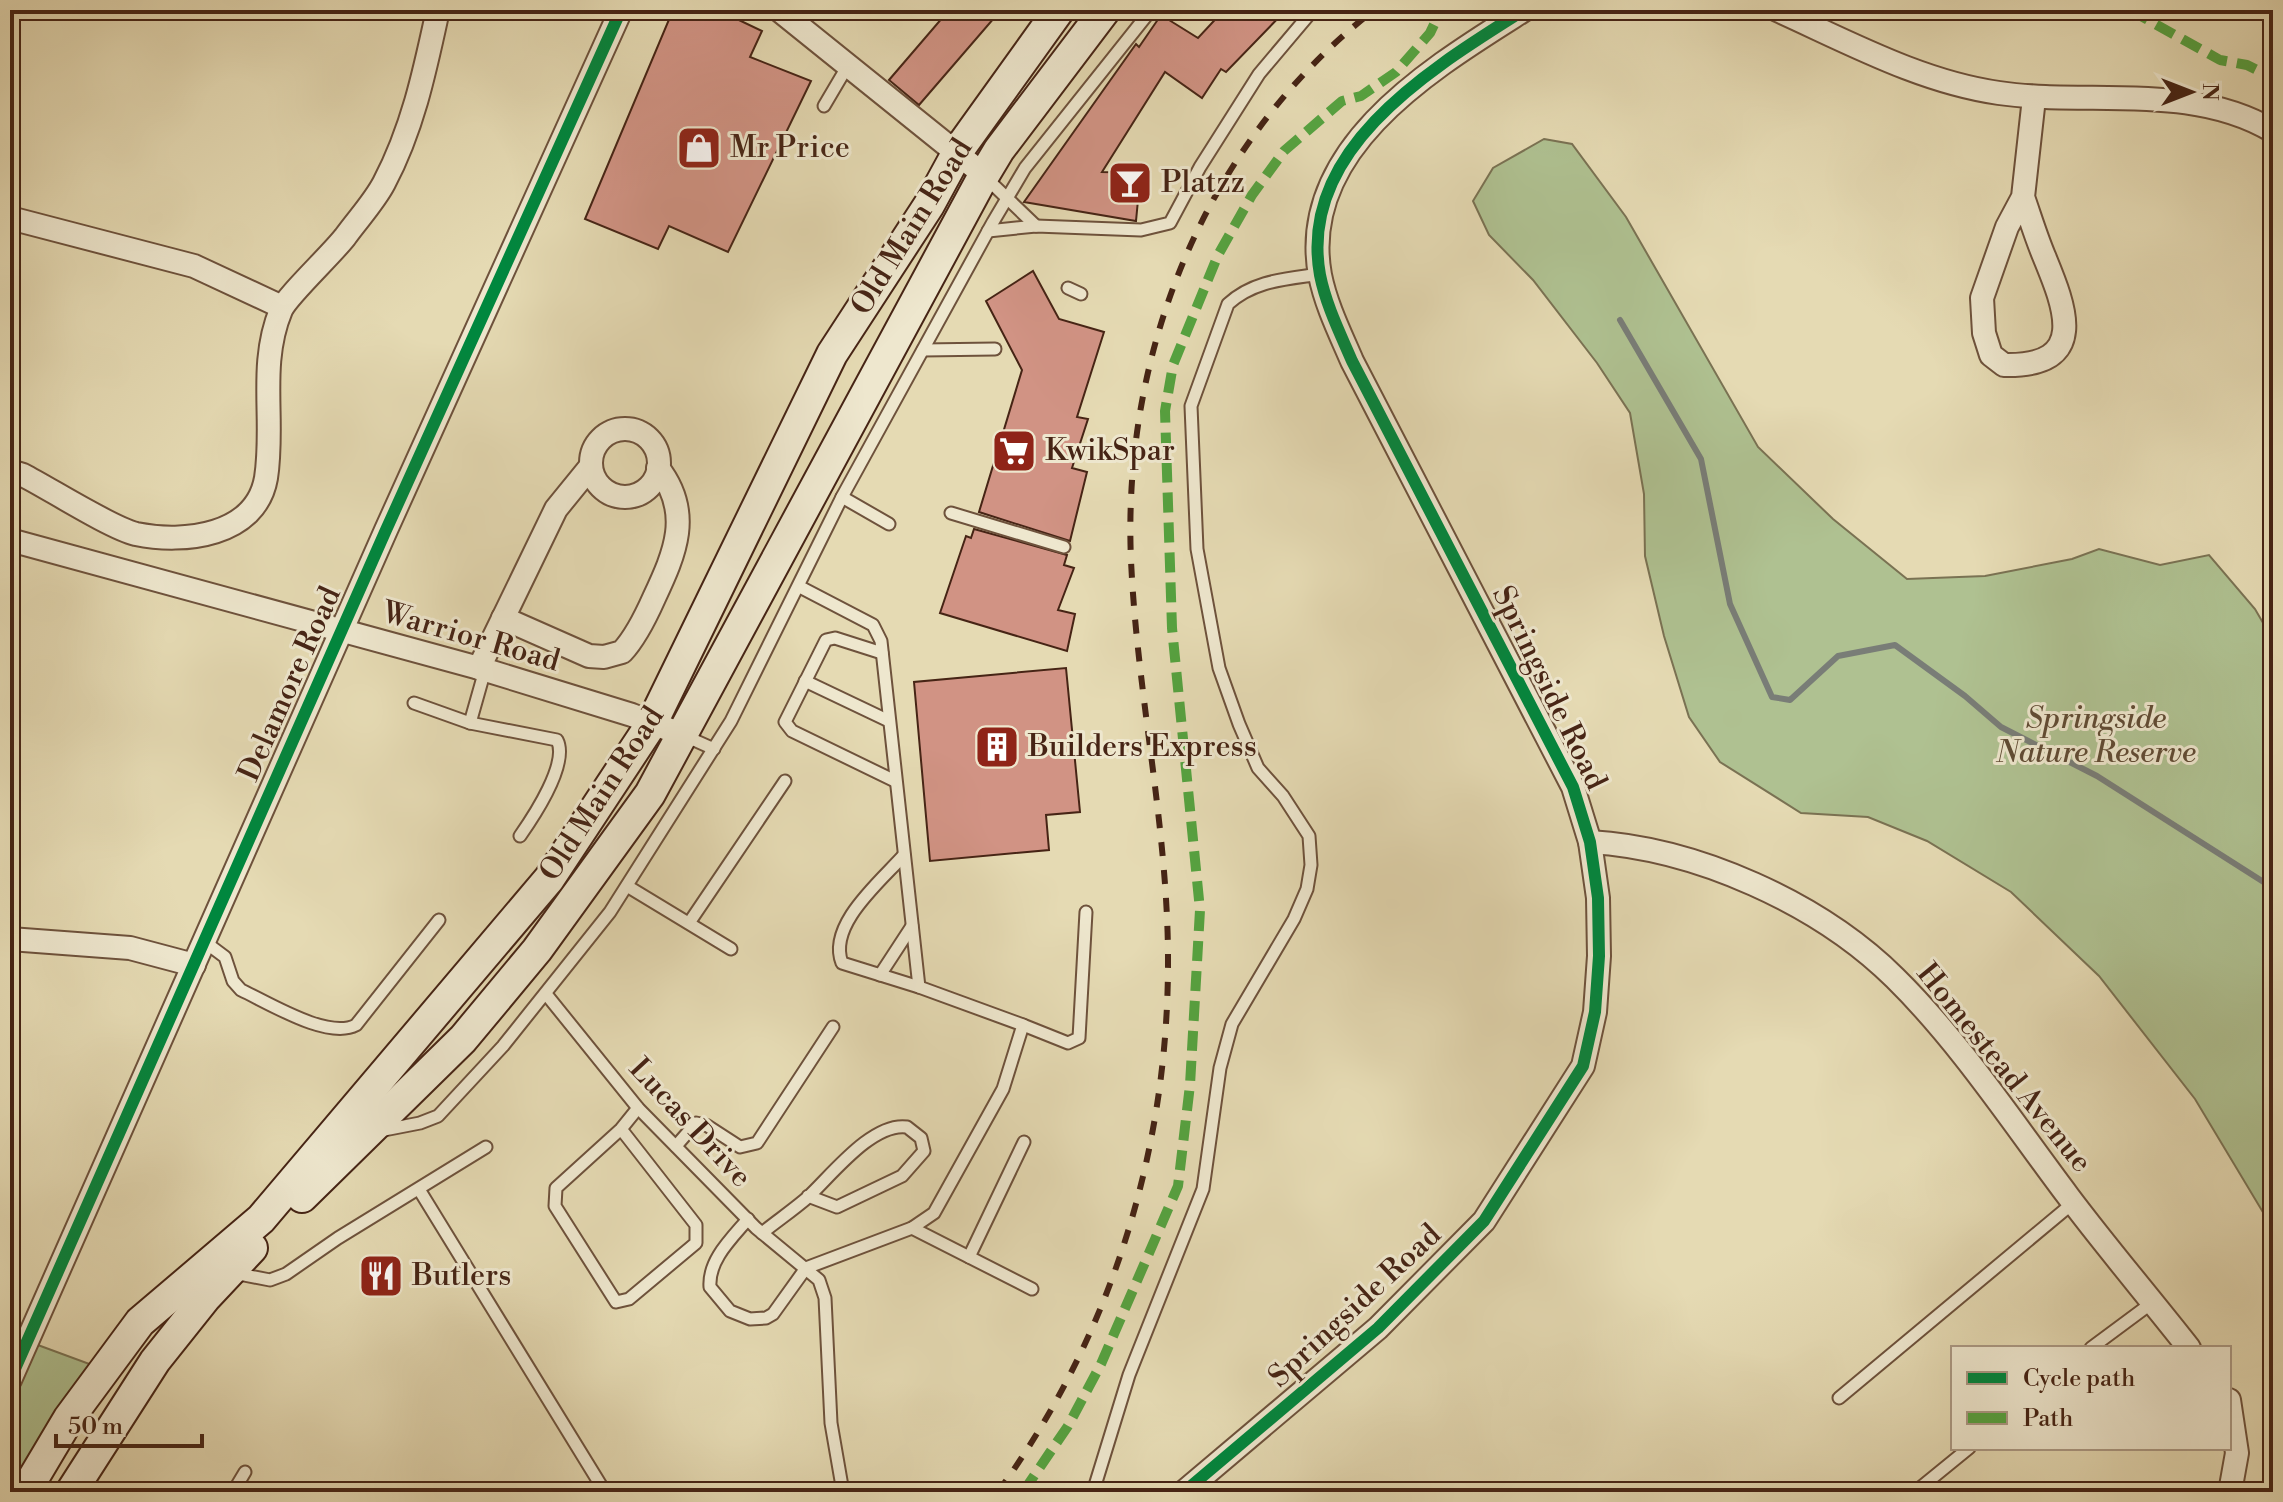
<svg xmlns="http://www.w3.org/2000/svg" width="2283" height="1502" font-family="'Libre Bodoni',serif">
<rect width="100%" height="100%" fill="#e5dab3"/>
<filter id="stains"><feTurbulence type="fractalNoise" baseFrequency=".0025" numOctaves="4"/><feColorMatrix values="0 0 0 0 .2 0 0 0 0 .09 0 0 0 0 .02 0 0 0 .5 -.17"/></filter>
<radialGradient id="worn" r=".72"><stop offset=".6" stop-color="#630" stop-opacity="0"/><stop offset="1" stop-color="#630" stop-opacity=".3"/></radialGradient>
<g fill="#afc191" stroke="#7a7253" stroke-width="2">
<polygon points="1544,139 1572,144 1626,217 1758,447 1833,519 1907,579 1985,576 2072,559 2099,549 2160,565 2209,555 2255,609 2273,640 2273,1229 2195,1099 2099,976 2011,892 1927,841 1868,817 1801,813 1720,762 1689,717 1664,636 1645,556 1644,494 1630,413 1597,363 1533,280 1489,235 1473,201 1493,168"/>
<polygon points="27,1341 103,1369 25,1492 10,1492 10,1380"/>
</g>
<g fill="none" stroke-linecap="round" stroke-linejoin="round">
<polyline stroke="#797d77" stroke-width="6" points="1620,320 1701,459 1730,604 1772,697 1790,700 1838,656 1895,645 1965,696 2001,727 2097,776 2273,888"/>
</g>
<g fill="#d19384" stroke="#462415" stroke-width="2">
<polygon points="673,10 718,10 762,31 750,57 811,81 728,252 669,226 658,249 585,219"/>
<polygon points="949,10 1001,10 919,105 889,80"/>
<polygon points="1224,10 1286,10 1226,72 1221,69 1202,98 1165,72 1102,172 1150,173 1147,200 1138,200 1136,221 1024,202 1136,44 1139,47 1161,15 1198,38"/>
<polygon points="1033,271 1059,319 1104,332 1077,417 1088,419 1072,468 1087,472 1070,541 979,512 1022,370 986,301"/>
<polygon points="974,529 1067,555 1064,565 1074,568 1058,610 1075,614 1067,651 940,613 966,536 971,538"/>
<polygon points="1066,668 1080,812 1046,815 1049,850 930,861 914,682"/>
</g>
<g fill="none" stroke-linecap="round" stroke-linejoin="round">
<g stroke="#6e523c" stroke-width="15">
<g id="lane">
<polyline points="824,106 847,67"/>
<polyline points="984,176 1036,226"/>
<polyline points="988,231 1036,226 1141,230 1170,223 1200,167 1259,74 1313,10"/>
<polyline points="1068,288 1081,294"/>
<polyline points="923,350 995,349"/>
<polyline points="842,497 889,524"/>
<polyline points="951,513 1064,547"/>
<polyline points="882,653 835,638 826,640 785,722 792,731 895,781"/>
<polyline points="805,681 889,721"/>
<path d="M414,703L470,723L557,740C569,763 534,816 520,836"/>
<polyline points="470,723 485,670"/>
<polyline points="685,736 714,749"/>
<path d="M904,855C881,881 827,925 842,963L919,987"/>
<polyline points="627,886 731,949"/>
<polyline points="689,923 785,781"/>
<path d="M205,942L225,957L233,981L241,990C269,1003 328,1040 356,1025L439,920"/>
<polyline points="880,975 912,926"/>
<polyline points="546,994 638,1108 756,1228 819,1280 825,1298 831,1423 843,1492"/>
<polyline points="1023,1025 1068,1043 1079,1038 1086,912"/>
<polyline points="621,1129 696,1225 696,1243 629,1299 616,1302 555,1206 556,1188 621,1129 638,1108"/>
<polyline points="379,1131 420,1123 438,1116 503,1046 610,912 731,721 842,497 993,222 1025,168 1151,10"/>
<polyline points="676,1146 696,1123 706,1125 740,1147 757,1143 833,1027"/>
<polyline points="420,1191 605,1492"/>
<path d="M748,1219C732,1238 708,1260 710,1287L730,1311L750,1319L766,1318L773,1314L806,1268L912,1228L934,1213L1003,1089L1023,1025L919,987L881,641L873,625L800,587"/>
<polyline points="912,1228 1032,1289"/>
<path d="M762,1233C777,1221 793,1210 807,1198C831,1176 872,1122 907,1127L921,1138L924,1151L902,1176L837,1207L808,1196"/>
<polyline points="969,1257 1024,1142"/>
<polyline points="234,1273 270,1280 286,1274 338,1238 486,1147"/>
<polyline points="2091,1348 2153,1302"/>
<polyline points="1839,1398 2073,1203"/>
<polyline points="233,1492 245,1472"/>
<path d="M1093,1492L1129,1375L1203,1189L1220,1068L1232,1024L1294,919L1307,889L1311,865L1309,836L1283,796L1258,768L1239,724L1219,668L1197,549L1191,406L1228,304C1254,280 1287,279 1320,274"/>
<polyline points="1915,1492 1969,1448"/>
</g>
</g>
<g stroke="#6e523c" stroke-width="26">
<g id="street">
<polyline points="779,10 984,175"/>
<path d="M1777,10C1848,42 1921,82 1999,93C2089,106 2191,82 2273,131"/>
<path d="M2023,197C2030,217 2036,237 2044,256C2065,307 2090,367 2004,365L1991,355L1984,333L1982,298L2007,227L2023,197L2034,98"/>
<polyline points="10,218 194,266 282,307"/>
<circle cx="625" cy="463" r="34"/>
<path d="M10,471L23,475C50,489 111,528 136,534C184,544 256,536 266,478C275,421 258,365 281,310C287,296 331,255 345,237C358,219 374,202 384,183C413,128 425,70 438,10"/>
<polyline points="10,540 479,668 632,715 683,735"/>
<path d="M503,618L589,656L604,657L622,652C636,637 646,616 654,598C675,553 693,513 658,468"/>
<polyline points="479,668 556,509 591,466"/>
<path d="M1590,842C1696,848 1819,903 1895,978C1960,1042 2013,1123 2068,1196C2107,1248 2149,1297 2189,1348"/>
<polyline points="10,939 130,948 194,965"/>
<polyline points="10,1380 386,530 621,10"/>
<polyline points="2229,1400 2237,1453 2230,1492"/>
<path d="M1184,1492L1378,1328L1484,1221L1583,1066L1595,1012L1599,956L1598,898L1590,842L1573,787L1352,361C1340,333 1326,305 1320,275C1297,148 1434,67 1524,10"/>
</g>
</g>
<g stroke="#462415" stroke-width="34">
<g id="secondary">
<polyline points="302,1197 463,1039 537,950 650,794 984,175 999,150 1105,10"/>
<polyline points="25,1492 69,1418 140,1322 261,1219 549,879 652,723 832,354 929,205 960,148 1059,10"/>
<polyline points="71,1492 155,1361 206,1297 252,1248"/>
</g>
</g>
<use href="#lane" stroke="#eee7ce" stroke-width="11"/>
<use href="#street" stroke="#eee7ce" stroke-width="22"/>
<use href="#secondary" stroke="#eee7ce" stroke-width="30"/>
<g stroke="#462415" stroke-width="6" stroke-dasharray="14 14" stroke-linecap="butt">
<polyline points="2240,10 2273,29"/>
<path d="M998,1492C1109,1339 1167,1157 1168,967C1169,831 1137,696 1131,560C1122,350 1206,141 1374,10"/>
</g>
<g stroke="#55a340" stroke-width="10" stroke-dasharray="20 10" stroke-linecap="butt">
<polyline points="2130,10 2220,60 2247,65 2273,78"/>
<polyline points="1023,1492 1068,1426 1101,1364 1178,1186 1190,1085 1200,910 1172,628 1165,411 1173,365 1218,255 1252,195 1284,151 1342,101 1361,96 1396,72 1430,33 1441,10"/>
</g>
<g stroke="#eee7ce" stroke-width="17">
<g id="cycleway">
<polyline points="10,1380 386,530 621,10"/>
<path d="M1184,1492L1378,1328L1484,1221L1583,1066L1595,1012L1599,956L1598,898L1590,842L1573,787L1352,361C1340,333 1326,305 1320,275C1297,148 1434,67 1524,10"/>
</g>
</g>
<use href="#cycleway" stroke="#00873e" stroke-width="12"/>
</g>
<defs>
<g id="shop-square" transform="scale(2.3)"><rect x="-9" y="-9" width="18" height="18" rx="4" fill="#8f2418" stroke="#eee7ce"/><path d="M-5-2.5h2.3a2.7 3.5 0 0 1 5.4 0H5L5.5 6h-11ZM-1.5-2.5h3a1.5 2.3 0 0 0-3 0Z" fill="#fff"/></g>
<g id="bar-square" transform="scale(2.3)"><rect x="-9" y="-9" width="18" height="18" rx="4" fill="#8f2418" stroke="#eee7ce"/><path d="M-6-5H6L.8 .8V4.5H3.5V6h-7V4.5H-.8V.8Z" fill="#fff"/></g>
<g id="supermarket-square" transform="scale(2.3)"><rect x="-9" y="-9" width="18" height="18" rx="4" fill="#8f2418" stroke="#eee7ce"/><path d="M-6-5.5h2.5l.6 2H6L4.5 2H-2.5L-4.4-4H-6ZM-1.5 3.2a1.3 1.3 0 1 0 .1 0ZM3 3.2a1.3 1.3 0 1 0 .1 0Z" fill="#fff"/></g>
<g id="building-square" transform="scale(2.3)"><rect x="-9" y="-9" width="18" height="18" rx="4" fill="#8f2418" stroke="#eee7ce"/><path d="M-4-6H4V6H1V3H-1V6H-4ZM-2.5-4.3h1.7v1.8h-1.7ZM.8-4.3h1.7v1.8H.8ZM-2.5-1h1.7V.8h-1.7ZM.8-1h1.7V.8H.8Z" fill="#fff"/></g>
<g id="restaurant-square" transform="scale(2.3)"><rect x="-9" y="-9" width="18" height="18" rx="4" fill="#8f2418" stroke="#eee7ce"/><path d="M-5-6h1v4h1v-4h1v4h1v-4h1v5L-1.5 .5V6h-2V.5L-5-1ZM5-6V6H3V1.5H1.5Q1.5-4 5-6Z" fill="#fff"/></g>
</defs>
<g fill-rule="evenodd">
<use href="#shop-square" x="699" y="148"/>
<use href="#bar-square" x="1130" y="183"/>
<use href="#supermarket-square" x="1014" y="451"/>
<use href="#building-square" x="997" y="747"/>
<use href="#restaurant-square" x="381" y="1276"/>
</g>
<g text-anchor="middle" dominant-baseline="central" stroke-width="6" stroke-linejoin="round" paint-order="stroke">
<g font-size="30" fill="#462415" stroke="#eee7ce" text-anchor="start">
<text x="730" y="148">Mr Price</text>
<text x="1161" y="183">Platzz</text>
<text x="1045" y="451">KwikSpar</text>
<text x="1028" y="747">Builders Express</text>
<text x="412" y="1276">Butlers</text>
</g>
<g font-size="30" fill="#462415" stroke="#eee7ce">
<text transform="translate(912 227) rotate(-58)">Old Main Road</text>
<text transform="translate(471 637) rotate(16)">Warrior Road</text>
<text transform="translate(290 684) rotate(-66)">Delamore Road</text>
<text transform="translate(1549 688) rotate(64)">Springside Road</text>
<text transform="translate(602 794) rotate(-57)">Old Main Road</text>
<text transform="translate(2004 1068) rotate(51)">Homestead Avenue</text>
<text transform="translate(690 1123) rotate(47)">Lucas Drive</text>
<text transform="translate(1355 1306) rotate(-43)">Springside Road</text>
</g>
<g font-size="30" font-style="italic" fill="#604b34" stroke="#eee7ce">
<text x="2096" y="719">Springside<tspan x="2096" dy="34">Nature Reserve</tspan></text>
</g>
</g>
<rect width="2283" height="1502" fill="none" stroke="#e5dab3" stroke-width="40"/>
<rect x="12" y="12" width="2259" height="1478" fill="none" stroke="#462415" stroke-width="4"/>
<rect x="20" y="20" width="2243" height="1462" fill="none" stroke="#462415" stroke-width="2"/>
<rect x="1951" y="1346" width="280" height="104" fill="#eee7ce" stroke="#ab9984" stroke-width="2"/>
<rect x="1967" y="1372" width="40" height="12" fill="#00873e" stroke="#ab9984" stroke-width="2"/>
<text x="2023" y="1386" font-size="24" fill="#462415">Cycle path</text>
<rect x="1967" y="1412" width="40" height="12" fill="#55a340" stroke="#ab9984" stroke-width="2"/>
<text x="2023" y="1426" font-size="24" fill="#462415">Path</text>
<g transform="translate(2191 92) rotate(90)" stroke="#eee7ce" stroke-width="6" paint-order="stroke">
<path d="M0-6L14 30L0 20L-14 30Z" fill="#462415"/>
<text y="-12" font-size="22" font-weight="bold" text-anchor="middle" fill="#462415">N</text>
</g>
<path d="M56 1434v12h146v-12" fill="none" stroke="#462415" stroke-width="4"/>
<text x="68" y="1434" font-size="24" fill="#462415" stroke="#eee7ce" stroke-width="6" paint-order="stroke">50 m</text>
<rect width="100%" height="100%" filter="url(#stains)"/>
<rect width="100%" height="100%" fill="url(#worn)"/>
</svg>
